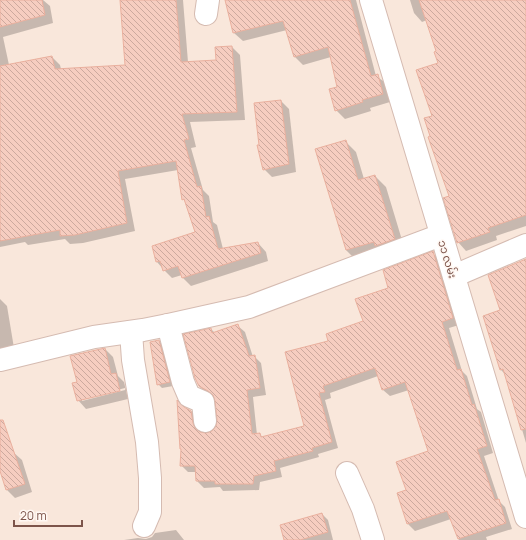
<svg xmlns="http://www.w3.org/2000/svg" width="526" height="540" font-family="Manrope,'Noto Sans Myanmar',sans-serif">
<defs>
<pattern id="building-back-hatch" width="6" height="6" patternUnits="userSpaceOnUse"><rect width="6" height="6" fill="#f6cdc0"/><path d="M-1 5l2 2M0 0l6 6M5-1l2 2" fill="none" stroke="#cca99e"/></pattern>
</defs>
<rect width="100%" height="100%" fill="#fef4eb"/>
<rect fill="#f9e7db" x="0" y="0" width="526" height="540"/>
<g fill="#0003" fill-rule="evenodd">
<polygon points="10,0 43,0 50,6 53,23 3,37 9,65 52,57 60,65 61,69 126,66 121,0 183,0 188,62 217,61 232,47 240,55 245,120 190,122 196,147 191,148 203,190 209,196 213,222 217,225 223,249 258,243 266,252 268,261 191,286 183,278 182,275 172,278 164,270 157,262 196,232 186,203 183,199 178,170 125,179 135,231 83,243 70,244 65,239 28,245 25,242 0,247 0,3"/>
<polygon points="226,0 356,0 376,76 386,83 390,102 370,108 371,111 345,119 336,110 338,87 331,57 303,65 295,57 287,30 243,41 234,33"/>
<polygon points="410,0 526,0 526,226 496,236 497,240 466,251 458,242 450,196 431,137 439,63 437,52 427,20 422,22 414,13"/>
<polygon points="281,101 289,109 296,172 272,177 264,169"/>
<polygon points="345,141 356,152 364,179 375,176 386,187 405,250 357,261 346,250 316,150"/>
<polygon points="432,253 439,259 459,325 449,328 462,371 467,376 477,409 481,412 493,453 484,456 499,501 505,507 512,529 486,537 487,540 459,540 451,519 415,531 408,524 398,494 407,491 429,451 409,390 390,396 383,390 378,376 330,393 331,398 325,400 338,448 318,454 319,457 280,468 282,477 260,482 259,490 223,491 220,487 204,488 197,481 196,472 188,472 181,465 182,450 181,449 184,408 191,411 198,418 200,433 206,434 213,432 217,427 218,420 215,397 206,393 199,386 211,329 215,333 238,326 245,332 253,357 254,356 261,363 266,395 253,397 257,435 260,434 263,438 305,426 330,342 364,322 389,289"/>
<polygon points="526,260 526,443 506,375 500,369 501,310"/>
<polygon points="0,299 7,306 14,348 0,350"/>
<polygon points="159,341 163,345 173,386 162,388 158,384"/>
<path d="M105,349L113,357L118,376L124,382L128,399L86,409L78,400ZM125,388V390L82,401V399Z"/>
<polygon points="13,452 22,460 32,492 15,498 7,490 0,468 0,457"/>
<polygon points="322,514 328,520 333,540 285,540"/>
<polygon points="176,530 184,540 124,540 138,538 146,539 152,537 155,533"/>
</g>
<g fill="url(#building-back-hatch)" stroke="#eab09e">
<polygon points="0,0 42,0 45,15 0,27"/>
<polygon points="120,0 176,0 181,62 216,60 215,47 232,46 237,112 182,114 189,139 184,140 197,187 201,186 206,217 209,216 218,249 258,242 261,253 182,278 178,266 163,271 160,261 156,262 152,246 195,232 184,199 182,200 176,161 118,171 127,223 75,235 60,236 60,230 0,241 0,66 52,56 55,69 125,65"/>
<polygon points="225,0 350,0 371,76 378,74 383,94 362,100 363,102 335,111 329,89 337,87 328,47 294,57 283,21 233,33"/>
<polygon points="419,0 526,0 526,215 488,228 490,232 457,243 443,198 449,196 428,137 430,136 424,118 432,116 416,70 438,63 434,52 436,51"/>
<polygon points="281,100 289,164 263,170 257,145 259,145 254,103"/>
<polygon points="346,140 358,180 375,175 395,239 375,246 374,242 346,250 315,149"/>
<polygon points="433,251 453,318 442,322 457,370 461,369 472,405 474,404 487,446 477,449 495,500 499,499 506,523 458,539 447,511 407,524 397,493 406,490 396,462 428,451 405,382 382,390 375,368 323,386 325,392 319,393 332,442 312,448 313,451 274,461 276,471 254,476 253,484 215,484 215,481 196,481 195,466 180,466 181,449 180,449 177,400 184,407 191,411 193,423 195,428 200,432 206,433 212,431 216,426 217,420 215,401 213,395 208,391 199,386 195,378 183,334 211,328 212,333 238,324 249,356 255,355 260,388 247,390 252,434 260,433 261,437 304,426 285,352 328,341 326,334 363,321 355,299 388,288 383,270"/>
<polygon points="526,259 526,429 521,430 503,369 500,370 483,316 500,310 488,275"/>
<polygon points="159,340 170,382 157,385 150,342"/>
<polygon points="105,348 111,374 116,373 120,391 77,401 72,383 77,382 70,356"/>
<polygon points="0,420 3,420 25,484 6,490 0,471"/>
<polygon points="322,513 328,532 300,540 284,540 280,525"/>
</g>
<g fill="none" stroke-linecap="round" stroke-linejoin="round">
<g stroke="#d5bbb1" stroke-width="24">
<g id="minor">
<polyline points="371,0 526,517"/>
<polyline points="206,14 208,0"/>
<polyline points="454,276 526,245"/>
<polyline points="168,325 183,382 189,396 203,402 205,421"/>
<polyline points="131,332 133,360 147,442 150,478 150,512 144,526"/>
<polyline points="0,360 94,337 143,330 168,325 249,307 441,235"/>
<polyline points="347,473 363,509 373,540"/>
</g>
</g>
<use href="#minor" stroke="#fff" stroke-width="22"/>
</g>
<g text-anchor="middle" dominant-baseline="central" stroke-width="3" stroke-linejoin="round" paint-order="stroke">
<g font-size="11" fill="#7d544a" stroke="#fff8f3">
<text transform="translate(448 259) rotate(73)">၁၁ လမ်း</text>
</g>
</g>
<path d="M14 520v6h68v-6" fill="none" stroke="#7d544a" stroke-width="2"/>
<text x="20" y="520" font-size="12" fill="#7d544a" stroke="#fff8f3" stroke-width="3" paint-order="stroke">20 m</text>
</svg>
